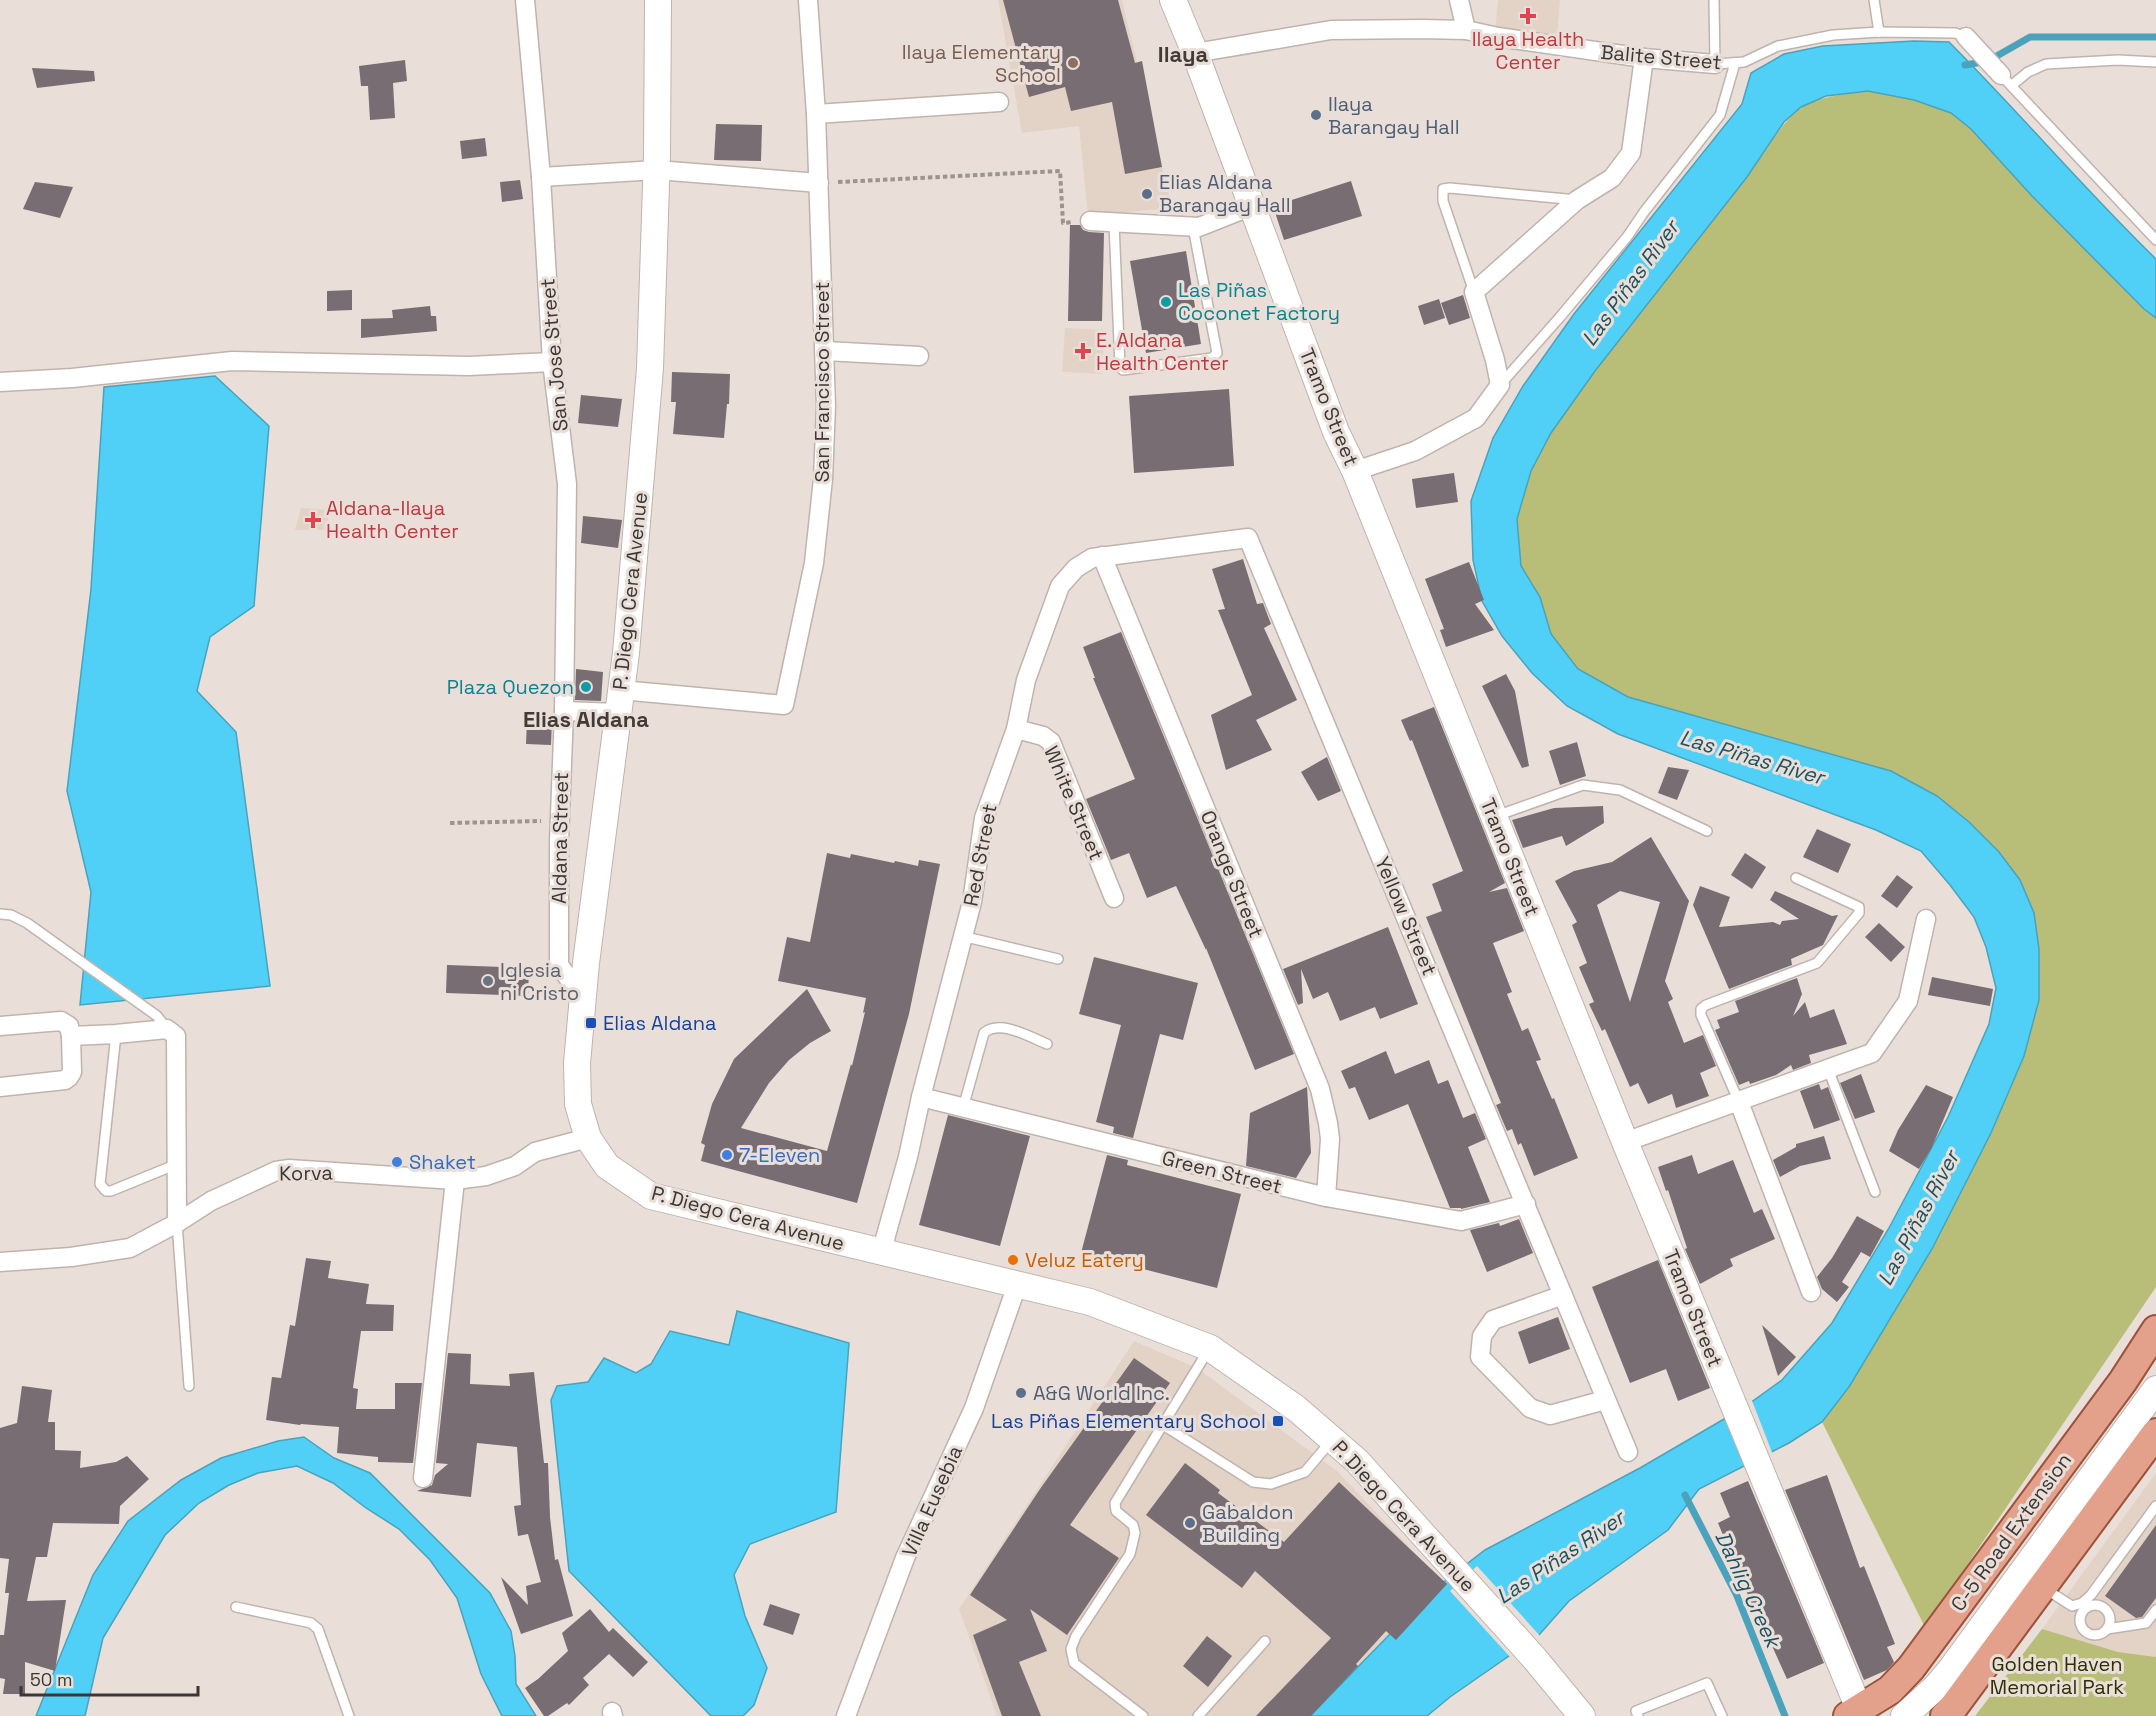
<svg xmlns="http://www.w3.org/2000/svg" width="2156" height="1716" font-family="'Space Grotesk',sans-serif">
<rect width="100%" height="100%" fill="#eadfd8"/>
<g fill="#e3d2c6">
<polygon points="998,0 1122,0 1172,208 1088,216 1079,126 1022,133"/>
<polygon points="1498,0 1560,0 1557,37 1495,32"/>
<polygon points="1065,328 1105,330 1102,374 1062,372"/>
<polygon points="301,508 327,510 329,530 295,530"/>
<polygon points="1134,1341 1197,1368 1337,1471 1445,1585 1322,1716 997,1716 959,1609"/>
<polygon points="2156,1473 2156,1657 2118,1652 2042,1629"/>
</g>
<g fill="#b8bd78">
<path d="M1868,91L1914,100L1951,113L1971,129L2032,196L2144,309L2156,318V1287L1925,1627L1822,1422L1849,1387L1932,1249L1991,1133L2039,1000V949L2034,913L2020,880L1999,852L1969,822L1937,796L1891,771L1628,697L1578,669L1551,634L1540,597L1521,566L1517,519L1531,471L1551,433L1595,371L1764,153C1798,100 1807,99 1868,91Z"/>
<polygon points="2042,1629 2118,1652 2156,1657 2156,1716 1975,1716"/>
</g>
<g fill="#50d0f6" stroke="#4aa2bc" stroke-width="1.5">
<path d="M1914,41L1949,42C2020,113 2084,189 2156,259V318L2144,309L2032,196L1971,129L1951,113L1914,100L1868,91L1826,96L1801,107L1784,122L1747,177L1595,371L1551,433L1531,471L1517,519L1521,566L1540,597L1551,634L1578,669L1628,697L1891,771L1937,796L1969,822L1999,852L2020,880L2034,913L2039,949V1000L2024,1056L1991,1133L1932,1249L1849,1387L1822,1422L1789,1443L1699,1489L1668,1530L1569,1601L1539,1635L1450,1697L1427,1716H1310L1433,1590L1485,1550L1640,1468L1743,1408L1782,1380L1832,1323L1889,1228L1948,1117L1989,1024L1996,988L1986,947L1974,917L1950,885L1921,851L1876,830L1618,734L1567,706L1532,673L1502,636L1482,601L1473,560L1471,501L1493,438L1523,386L1574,314L1742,104L1751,73L1784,54L1823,46Z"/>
<polygon points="215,376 269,426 254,606 210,637 197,691 236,732 270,986 80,1005 91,892 67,791 91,589 104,387"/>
<polygon points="737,1311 849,1343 836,1512 750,1544 734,1575 745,1616 767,1668 754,1705 743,1716 711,1716 569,1571 551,1400 557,1386 588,1382 604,1358 636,1373 651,1364 670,1331 729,1345"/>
<polygon points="304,1437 334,1458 370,1473 490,1593 511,1631 515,1656 516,1684 536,1716 502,1716 481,1674 457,1598 430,1560 399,1529 366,1508 333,1483 297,1466 258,1473 229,1485 199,1503 165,1535 103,1638 85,1716 36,1716 93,1575 128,1521 181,1480 221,1458 278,1441"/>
</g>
<g fill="#eadfd8">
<polygon points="1751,1398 1773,1455 1748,1467 1742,1405"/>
<polygon points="1477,1566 1541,1637 1511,1658 1450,1591"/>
</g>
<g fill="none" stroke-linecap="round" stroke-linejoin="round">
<g stroke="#4aa2bc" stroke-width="7">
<polyline points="1965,65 1988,61 2030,37 2156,37"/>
<polyline points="1685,1495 1737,1596 1785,1716"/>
</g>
</g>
<g fill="#776d73" fill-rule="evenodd">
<polygon points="1003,0 1118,0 1135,63 1142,61 1162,167 1125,174 1112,102 1071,111 1065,87 1029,97"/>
<polygon points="405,60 407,81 393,83 395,118 370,120 368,86 361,86 359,66"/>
<polygon points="32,68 94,71 95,81 37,88"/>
<polygon points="716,124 762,125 761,161 714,160"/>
<polygon points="485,138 487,156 462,159 460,141"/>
<polygon points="520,180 523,199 502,202 500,182"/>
<polygon points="1351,181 1362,216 1284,240 1273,206"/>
<polygon points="35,182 73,187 60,218 23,209"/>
<polygon points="1070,225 1080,225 1083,230 1089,232 1104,233 1102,321 1068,321"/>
<polygon points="1186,251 1201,344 1146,353 1130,261"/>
<polygon points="352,290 352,310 327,311 327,291"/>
<polygon points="1463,295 1470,318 1449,325 1441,303"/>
<polygon points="1439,299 1445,318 1424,325 1418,306"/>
<polygon points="430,306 431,316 436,316 437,331 361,338 361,319 393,318 392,310"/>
<polygon points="672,372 730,374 729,404 727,404 724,438 673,434 676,402 671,402"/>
<polygon points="1229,389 1234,466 1134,473 1129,396"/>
<polygon points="581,395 622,399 618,427 578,423"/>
<polygon points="1454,473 1458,502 1416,508 1412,479"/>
<polygon points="583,516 622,520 618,548 581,543"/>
<polygon points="1243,559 1257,604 1263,603 1271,624 1264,628 1297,700 1256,720 1272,750 1226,770 1211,715 1252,695 1218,610 1225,609 1212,569"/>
<polygon points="1469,562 1484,600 1475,604 1494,630 1446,647 1440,630 1444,629 1425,579"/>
<polygon points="1121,632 1294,1054 1255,1070 1206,948 1206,950 1176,886 1147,898 1129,853 1111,860 1086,799 1135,779 1093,678 1095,678 1083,647"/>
<polygon points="576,669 603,672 601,701 575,700"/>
<polygon points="1506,674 1515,691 1529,766 1522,768 1482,686"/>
<polygon points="1434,707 1505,883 1489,892 1507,888 1524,931 1493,943 1512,992 1507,994 1522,1031 1528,1028 1541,1060 1536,1061 1552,1099 1554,1098 1578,1158 1534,1176 1521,1143 1518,1145 1512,1129 1507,1131 1496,1105 1501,1103 1426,917 1442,911 1432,884 1463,871 1412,740 1410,741 1401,720"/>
<polygon points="527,720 552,720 551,745 526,744"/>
<polygon points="1577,742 1586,776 1560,785 1549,751"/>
<polygon points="1327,757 1341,791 1318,801 1301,772"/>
<polygon points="1668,767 1689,770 1677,800 1658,793"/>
<polygon points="1603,806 1604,823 1566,846 1562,836 1523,848 1512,820 1554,808"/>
<polygon points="1817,829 1851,844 1838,873 1803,857"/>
<path d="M1651,837L1689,901L1665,981L1673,999L1668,1002L1684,1043L1703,1035L1716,1066L1700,1073L1709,1096L1676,1108L1672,1094L1648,1104L1638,1083L1630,1087L1605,1029L1602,1031L1589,1004L1594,1002L1579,967L1587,963L1572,925L1577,922L1555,881L1574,871L1612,862ZM1620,891L1660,902L1630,1002L1597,905Z"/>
<polygon points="827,853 850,858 851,854 894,863 895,861 918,866 919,860 940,864 909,1014 857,1203 701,1161 705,1145 701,1143 712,1104 734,1059 807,989 831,1031 810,1043 789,1060 769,1083 741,1128 827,1151 851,1064 852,1066 865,1012 863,1013 866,998 778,981 787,937 810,942"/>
<polygon points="1745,853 1766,867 1752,889 1731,875"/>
<polygon points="1897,875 1913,887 1897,908 1881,896"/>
<polygon points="1700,886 1730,897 1719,927 1773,922 1780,925 1782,921 1799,919 1770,900 1775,891 1832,916 1838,915 1823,945 1791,959 1792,965 1729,989 1693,905"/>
<polygon points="1879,923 1905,947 1891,962 1865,937"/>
<polygon points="1388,927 1418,1004 1380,1019 1375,1007 1340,1021 1328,992 1313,999 1301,969 1303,1003 1298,1005 1283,969"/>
<polygon points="1094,957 1198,983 1183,1040 1160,1034 1133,1138 1113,1133 1114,1127 1096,1122 1121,1025 1079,1014"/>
<polygon points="447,965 529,968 528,996 446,993"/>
<polygon points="1932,977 1993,989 1990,1006 1928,995"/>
<polygon points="1797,978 1802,994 1793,1016 1805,1002 1810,1018 1834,1009 1847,1044 1809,1055 1811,1063 1793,1070 1791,1065 1776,1075 1750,1084 1749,1081 1739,1085 1715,1030 1720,1028 1717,1020 1739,1012 1735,1001"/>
<polygon points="1386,1051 1395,1074 1429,1060 1438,1084 1448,1080 1463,1118 1475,1113 1486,1139 1468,1147 1490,1202 1461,1209 1461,1208 1450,1208 1408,1104 1369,1120 1355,1087 1349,1089 1341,1071"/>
<polygon points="1861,1074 1875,1112 1855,1119 1840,1083"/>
<polygon points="1819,1084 1821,1090 1828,1087 1840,1120 1814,1129 1800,1091"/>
<polygon points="1926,1085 1953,1097 1932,1147 1919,1169 1889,1151 1898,1130"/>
<polygon points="1307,1087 1311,1153 1296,1178 1246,1166 1250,1113"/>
<polygon points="948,1115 1030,1136 1000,1246 919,1225"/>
<polygon points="1824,1136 1831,1159 1800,1166 1780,1177 1773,1160 1796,1147 1796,1144"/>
<polygon points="1107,1155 1128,1160 1127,1165 1241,1194 1217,1288 1081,1253"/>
<polygon points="1692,1155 1698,1174 1733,1160 1754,1213 1762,1209 1775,1239 1730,1259 1733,1266 1700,1284 1685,1249 1687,1248 1668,1190 1666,1191 1658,1167"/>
<polygon points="1857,1216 1884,1231 1870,1257 1861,1252 1842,1282 1849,1287 1837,1302 1822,1289 1817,1277 1832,1258"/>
<polygon points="1519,1219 1533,1253 1487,1272 1470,1230 1499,1223 1500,1226"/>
<polygon points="306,1258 331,1261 328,1278 369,1284 366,1304 394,1305 393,1331 361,1331 353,1388 358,1389 356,1409 395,1409 395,1383 422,1383 413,1463 378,1462 378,1457 337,1453 339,1427 301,1424 300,1425 266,1420 272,1377 281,1378 290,1325 295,1326"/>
<polygon points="1658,1260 1710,1388 1678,1401 1666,1369 1630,1383 1592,1287"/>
<polygon points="1558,1317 1570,1349 1529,1364 1518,1332"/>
<polygon points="1762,1325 1796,1357 1778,1376"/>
<polygon points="448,1353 471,1354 470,1384 510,1386 509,1374 534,1372 544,1463 548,1463 550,1517 555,1560 558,1559 573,1616 521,1634 501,1577 528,1605 526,1586 541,1582 528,1534 518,1536 514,1506 521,1505 517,1447 477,1443 471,1497 417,1491 432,1485 435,1475 448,1464 436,1463"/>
<polygon points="1134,1358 1170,1383 1070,1525 1119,1558 1067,1635 1030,1609 1047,1651 1019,1662 1041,1716 1002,1716 973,1635 1007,1620 970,1595 1040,1489"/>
<polygon points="22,1386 52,1390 48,1422 55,1422 55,1450 81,1451 80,1468 116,1462 127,1456 149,1479 120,1506 119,1524 53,1523 47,1557 36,1557 27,1601 66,1600 55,1671 25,1662 25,1694 3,1694 5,1679 0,1678 0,1635 4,1635 9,1593 5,1593 9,1559 0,1558 0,1428 17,1423"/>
<polygon points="1185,1463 1220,1490 1218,1493 1284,1542 1339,1482 1447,1584 1396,1640 1386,1631 1356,1664 1358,1666 1311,1716 1256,1716 1331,1638 1255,1571 1242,1588 1146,1515"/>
<polygon points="1827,1475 1860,1568 1864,1566 1895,1644 1887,1647 1894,1662 1887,1670 1864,1680 1785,1490"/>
<polygon points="1748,1481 1824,1663 1787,1679 1767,1635 1765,1636 1718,1523 1730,1517 1720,1493"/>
<polygon points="2156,1525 2156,1598 2142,1617 2136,1618 2105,1596"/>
<polygon points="770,1604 800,1614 793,1635 763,1625"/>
<polygon points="590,1609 609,1632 613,1628 648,1662 633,1677 609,1654 583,1678 589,1685 569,1705 567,1703 548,1716 544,1716 525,1688 538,1679 568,1651 562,1633"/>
<polygon points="1207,1636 1232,1656 1208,1687 1183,1666"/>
</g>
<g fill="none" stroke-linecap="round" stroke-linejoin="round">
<g stroke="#beb4ad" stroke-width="12">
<g id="lane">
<polyline points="1714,0 1715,64 1744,62 1778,46 1833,35 1879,32 1955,33 1966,37"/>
<polyline points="1874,0 1879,32"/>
<polyline points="2001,75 2156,240"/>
<polyline points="2012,85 2028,72 2046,64 2118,60 2156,62"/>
<polyline points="1114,223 1120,367 1123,370 1212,358 1217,353 1193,227"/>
<polyline points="1474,292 1443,201 1443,189 1450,188 1577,200"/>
<polyline points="1500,385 1560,317 1627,237 1644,212 1720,115 1735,63"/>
<polyline points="1496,816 1583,785 1620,790 1707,831"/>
<polyline points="0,914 11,915 27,923 157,1016 167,1029"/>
<polyline points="962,936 1058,959"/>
<polyline points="116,1034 100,1184 106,1191 111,1191 177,1164"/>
<polyline points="1828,1069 1875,1192"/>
<polyline points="1739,1102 1701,1015 1701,1009 1706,1005 1817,963 1859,913 1859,907 1796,878"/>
<path d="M963,1108L984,1033C1000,1019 1030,1037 1047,1044"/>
<polyline points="177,1223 189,1386"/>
<polyline points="1163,1425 1253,1482 1271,1484 1305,1472 1331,1441"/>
<polyline points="2044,1588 2072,1606 2082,1603 2091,1595 2156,1506"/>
<circle cx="2095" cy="1620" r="15"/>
<polyline points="236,1607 311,1623 318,1629 349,1716"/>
<polyline points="2107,1629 2146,1623 2156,1610"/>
<polyline points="1143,1716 1074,1663 1071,1649 1076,1636 1130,1554 1135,1533 1133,1525 1116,1511 1115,1503 1209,1349"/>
<polyline points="1198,1716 1265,1641"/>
<polyline points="1638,1716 1636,1711 1707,1683 1722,1716"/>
</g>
</g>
<g stroke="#beb4ad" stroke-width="21">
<g id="street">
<polyline points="525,0 541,177 552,362 567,484 564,711 559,842 559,965 582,997"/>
<polyline points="1459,0 1466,30"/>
<polyline points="1966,37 2001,75"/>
<polyline points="1195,53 1331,30 1422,29 1466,30 1498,37 1644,58 1715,64"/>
<polyline points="816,114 999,102"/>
<polyline points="541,177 657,170 819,183"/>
<polyline points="1090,221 1199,227 1252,206"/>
<polyline points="825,351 919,356"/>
<polyline points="0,382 72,378 232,361 469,366 552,362"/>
<polyline points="1355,471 1415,451 1476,418 1500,385 1495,360 1474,292 1577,200 1612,178 1631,153 1644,58"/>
<polyline points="1102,556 1320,1089 1328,1123 1330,1139 1326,1197"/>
<polyline points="621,690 784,705 814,563 823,479 826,406 816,114 808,0"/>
<polyline points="564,711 617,713"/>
<polyline points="1016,729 1043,736 1051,742 1114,898"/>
<polyline points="0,1026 61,1021 69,1026 71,1036"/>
<polyline points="0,1087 65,1080 69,1077 72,1072 71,1036 116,1034 167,1029 176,1036 177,1223"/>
<polyline points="921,1097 1326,1197 1461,1221 1526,1204"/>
<polyline points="1739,1102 1811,1292"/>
<polyline points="1625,1142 1872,1053 1908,1001 1926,919"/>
<polyline points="881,1253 908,1157 921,1097 972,902 984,818 1016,729 1026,680 1060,586 1076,568 1092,558 1248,538 1628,1452"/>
<polyline points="0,1262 71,1257 130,1248 177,1223 211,1201 276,1171 289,1169 455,1180 486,1176 515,1166 535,1152 588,1138"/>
<polyline points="1563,1295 1493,1320 1482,1336 1480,1357 1530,1408 1550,1415 1605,1400"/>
<polyline points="423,1478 455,1180"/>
<polyline points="612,1712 613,1716"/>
<polyline points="846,1716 905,1558 974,1408 1017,1285"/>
</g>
</g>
<g stroke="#beb4ad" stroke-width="28">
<g id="secondary">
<polyline points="658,0 657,155 650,368 626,653 586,963 577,1063 578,1104 588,1138 607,1166 651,1196 1090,1302 1210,1348 1297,1409 1357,1461 1535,1659 1582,1716"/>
<polyline points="1173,0 1195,53 1336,432 1355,471 1625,1142 1862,1716"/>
<polyline points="1904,1716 1935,1688 1951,1669 2156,1389"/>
</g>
</g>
<g stroke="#9c523b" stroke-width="32">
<g id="primary">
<polyline points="1848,1716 1890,1690 1911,1668 2123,1381 2156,1330"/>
<polyline points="1945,1716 1952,1709 2156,1433"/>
</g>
</g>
<g stroke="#9c948f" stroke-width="4" stroke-dasharray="4.5 3" stroke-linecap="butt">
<polyline points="838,182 1060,171 1063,223 1072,222"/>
<polyline points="450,823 541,821"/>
</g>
<use href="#lane" stroke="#fff" stroke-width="9"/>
<use href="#street" stroke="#fff" stroke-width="18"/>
<use href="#secondary" stroke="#fff" stroke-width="26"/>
<use href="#primary" stroke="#e3a08b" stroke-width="28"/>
</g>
<g fill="#e0444e" stroke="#eadfd8" stroke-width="2">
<path d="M1525 7h6v6h6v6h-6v6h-6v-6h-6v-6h6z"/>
<path d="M1080 342h6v6h6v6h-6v6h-6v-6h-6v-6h6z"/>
<path d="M310 511h6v6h6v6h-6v6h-6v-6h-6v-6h6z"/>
</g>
<circle fill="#8d6e63" stroke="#eadfd8" stroke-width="2" cx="1073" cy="63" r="6"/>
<g fill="#5c6f8a" stroke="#eadfd8" stroke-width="2">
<circle cx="1316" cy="115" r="6"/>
<circle cx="1147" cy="194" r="6"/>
<circle cx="1021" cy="1393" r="6"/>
<circle cx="1190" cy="1523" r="6"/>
</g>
<g fill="#0f9aa8" stroke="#eadfd8" stroke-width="2">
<circle cx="1166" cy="302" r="6"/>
<circle cx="586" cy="687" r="6"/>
</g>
<circle fill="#6b7280" stroke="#eadfd8" stroke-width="2" cx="488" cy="981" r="6"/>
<g fill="#1a4fb4" stroke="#eadfd8" stroke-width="2">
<rect x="585" y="1017" width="12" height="12" rx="3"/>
<rect x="1272" y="1415" width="12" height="12" rx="3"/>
</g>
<g fill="#3f7fe0" stroke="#eadfd8" stroke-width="2">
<circle cx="727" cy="1155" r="6"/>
<circle cx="397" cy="1162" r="6"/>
</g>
<circle fill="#e8710a" stroke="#eadfd8" stroke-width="2" cx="1013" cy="1260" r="6"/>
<g text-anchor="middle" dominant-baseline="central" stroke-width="6" stroke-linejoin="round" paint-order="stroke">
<g font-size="20" fill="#be3a42" stroke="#eadfd8" text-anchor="start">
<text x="1528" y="39" text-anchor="middle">Ilaya Health<tspan x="1528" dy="23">Center</tspan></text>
<text x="1096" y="340">E. Aldana<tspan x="1096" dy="23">Health Center</tspan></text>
<text x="326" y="508">Aldana-Ilaya<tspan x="326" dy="23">Health Center</tspan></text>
</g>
<g font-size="20" fill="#785e54" stroke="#eadfd8" text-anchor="end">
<text x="1061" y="52">Ilaya Elementary<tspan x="1061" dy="23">School</tspan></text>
</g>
<g font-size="20" fill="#3b3735" stroke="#eadfd8">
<text transform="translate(1661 57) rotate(5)">Balite Street</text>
<text transform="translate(554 355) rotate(-95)">San Jose Street</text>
<text transform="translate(822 382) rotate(-90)">San Francisco Street</text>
<text transform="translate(1329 407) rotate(68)">Tramo Street</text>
<text transform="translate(630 591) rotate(-84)">P. Diego Cera Avenue</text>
<text transform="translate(1074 803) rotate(67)">White Street</text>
<text transform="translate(560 838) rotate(-89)">Aldana Street</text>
<text transform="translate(980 855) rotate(-79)">Red Street</text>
<text transform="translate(1510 857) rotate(68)">Tramo Street</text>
<text transform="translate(1232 874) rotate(68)">Orange Street</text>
<text transform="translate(1406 916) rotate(67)">Yellow Street</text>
<text transform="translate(1222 1172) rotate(14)">Green Street</text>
<text transform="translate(306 1173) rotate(-1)">Korva</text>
<text transform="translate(748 1218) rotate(15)">P. Diego Cera Avenue</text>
<text transform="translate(1693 1308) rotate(68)">Tramo Street</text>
<text transform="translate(932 1501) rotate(-66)">Villa Eusebia</text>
<text transform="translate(1404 1516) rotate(47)">P. Diego Cera Avenue</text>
<text transform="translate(2011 1532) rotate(-54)">C-5 Road Extension</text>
</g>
<g font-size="20" fill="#4e5e75" stroke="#eadfd8" text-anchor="start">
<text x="1328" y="104">Ilaya<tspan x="1328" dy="23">Barangay Hall</tspan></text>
<text x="1159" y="182">Elias Aldana<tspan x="1159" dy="23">Barangay Hall</tspan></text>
<text x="1033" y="1393">A&amp;G World Inc.</text>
<text x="1202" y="1512">Gabaldon<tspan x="1202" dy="23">Building</tspan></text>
</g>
<g font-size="20" fill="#0d838f" stroke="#eadfd8" text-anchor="start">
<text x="1178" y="290">Las Piñas<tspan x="1178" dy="23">Coconet Factory</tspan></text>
<text x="574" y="687" text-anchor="end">Plaza Quezon</text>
</g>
<g font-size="20" fill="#5b616d" stroke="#eadfd8" text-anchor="start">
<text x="500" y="970">Iglesia<tspan x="500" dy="23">ni Cristo</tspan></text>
</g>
<g font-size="20" fill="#164399" stroke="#eadfd8" text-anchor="start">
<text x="603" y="1023">Elias Aldana</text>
<text x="1266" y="1421" text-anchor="end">Las Piñas Elementary School</text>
</g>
<g font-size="20" fill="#366cbe" stroke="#eadfd8" text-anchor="start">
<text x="739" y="1155">7-Eleven</text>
<text x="409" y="1162">Shaket</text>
</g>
<g font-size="20" fill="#c56008" stroke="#eadfd8" text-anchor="start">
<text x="1025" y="1260">Veluz Eatery</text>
</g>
<g font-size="20" fill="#2d2f04" stroke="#eadfd8">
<text x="2057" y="1664">Golden Haven<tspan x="2057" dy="23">Memorial Park</tspan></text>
</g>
<g font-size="21" font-style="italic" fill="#1d5262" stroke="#eadfd8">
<text transform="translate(1630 283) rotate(-54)">Las Piñas River</text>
<text transform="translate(1752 757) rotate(16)">Las Piñas River</text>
<text transform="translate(1918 1218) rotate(-62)">Las Piñas River</text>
<text transform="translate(1560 1557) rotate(-34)">Las Piñas River</text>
<text transform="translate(1748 1589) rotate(65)">Dahlig Creek</text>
</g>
<g font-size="22" font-weight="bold" fill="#433b35" stroke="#eadfd8">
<text x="1183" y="54">Ilaya</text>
<text x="586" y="719">Elias Aldana</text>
</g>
</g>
<path d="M21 1686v9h177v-9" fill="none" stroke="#3b3735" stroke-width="3"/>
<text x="30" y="1686" font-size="18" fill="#3b3735" stroke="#eadfd8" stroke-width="4.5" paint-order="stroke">50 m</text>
</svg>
